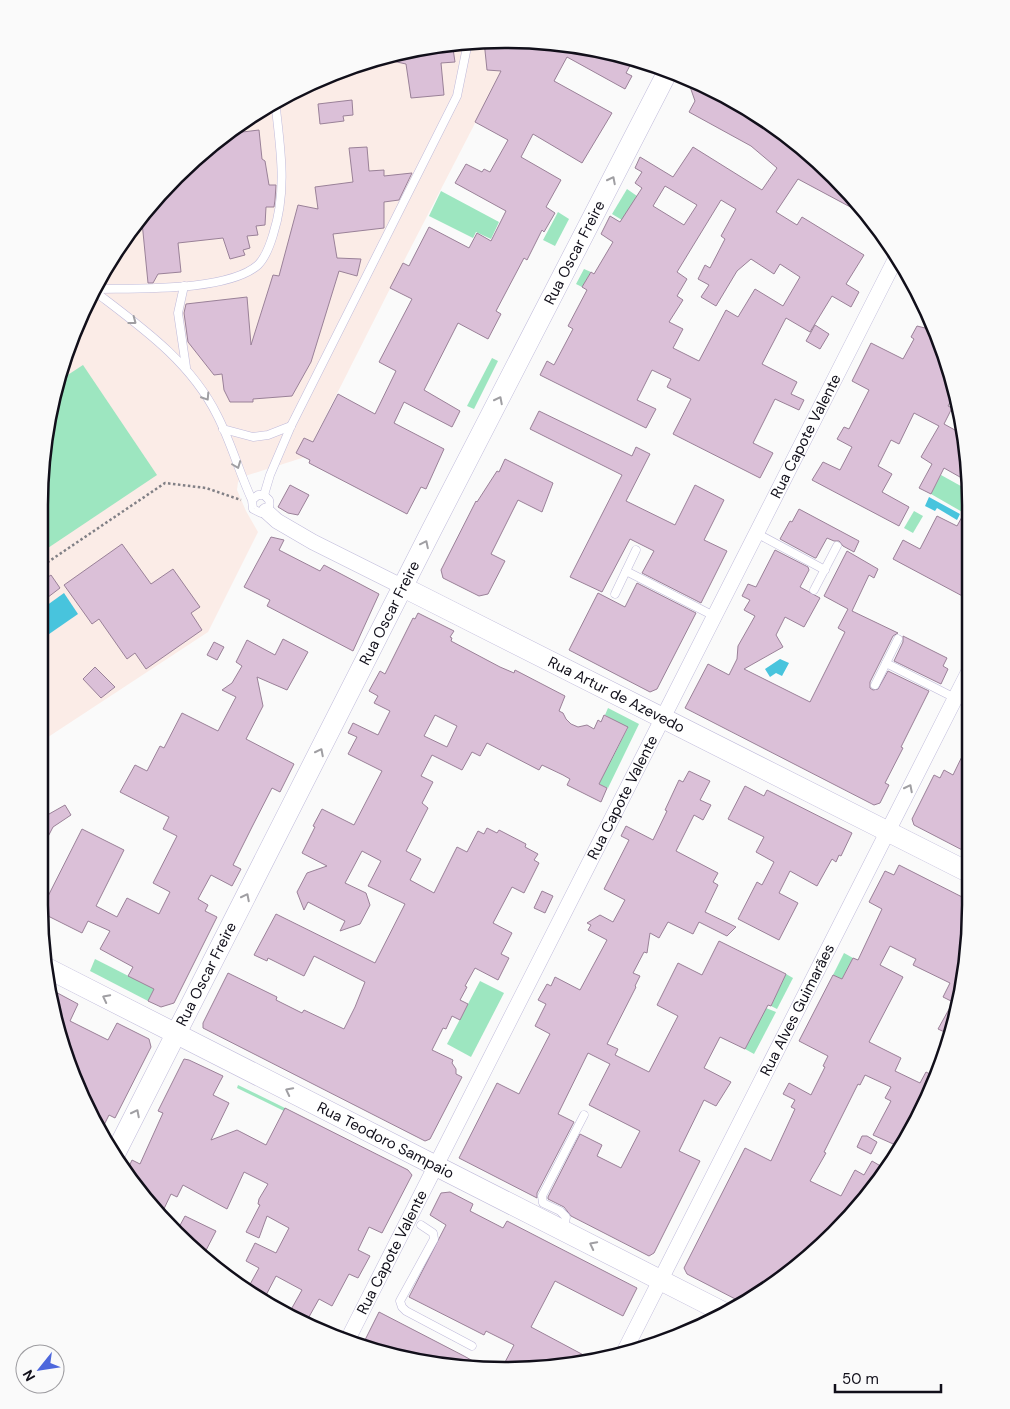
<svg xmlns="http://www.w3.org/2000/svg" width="1010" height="1409" font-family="'DM Sans',sans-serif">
<rect width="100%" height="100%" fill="#fafafa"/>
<polygon fill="#fbece7" points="518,40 408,253 305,457 242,477 238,482 237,490 246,511 258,532 208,632 39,743 39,505 48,414 101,272 198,154 272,101 355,63 444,43"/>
<g fill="#9de6c0">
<polygon points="627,189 637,196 622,220 612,214"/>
<polygon points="441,191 499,222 491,239 476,232 473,238 429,216"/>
<polygon points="558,212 569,219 555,246 543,240"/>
<polygon points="584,269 591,272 582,287 576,284"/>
<polygon points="492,358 498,361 474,409 467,406"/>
<polygon points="83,365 157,475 39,554 39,505 48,414 60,380"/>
<polygon points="941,475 968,490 968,506 964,513 931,494"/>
<polygon points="914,511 923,516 913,533 904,528"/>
<polygon points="608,708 639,724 608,788 599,784 628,728 605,715"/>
<polygon points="844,953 853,958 842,979 833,975"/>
<polygon points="95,959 154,989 148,1001 90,971"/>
<polygon points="786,974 793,978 777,1009 771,1006"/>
<polygon points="480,981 504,993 471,1057 447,1044"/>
<polygon points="766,1008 776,1012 754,1054 745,1049"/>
<polygon points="238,1085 285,1108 284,1111 237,1088"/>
</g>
<g fill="#48c4dd">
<polygon points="929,497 960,514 957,520 937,508 935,511 925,506"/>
<polygon points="64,593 78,614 39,641 39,611"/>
<polygon points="780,659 789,663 782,676 776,673 770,677 765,669"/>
</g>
<g fill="#dbc0d8" stroke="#9a8198" fill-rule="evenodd">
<polygon points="536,40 626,55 634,58 626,73 632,76 625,89 567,57 554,81 612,113 582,163 533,134 521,157 561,180 546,207 555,213 544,232 542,230 527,260 524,258 496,311 501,314 488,339 458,323 424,390 460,411 452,427 404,402 394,423 444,449 426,489 421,487 407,514 309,463 310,460 296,453 304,438 313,442 338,394 375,414 396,371 379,362 412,299 390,288 403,263 409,266 429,227 469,248 477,233 491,241 506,211 455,183 466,164 482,172 484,169 490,172 508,140 475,122 501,71 487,70 484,41"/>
<polygon points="452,42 455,62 441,63 444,95 411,98 406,64 379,58 444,43"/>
<path d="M687,78L711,87L789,135L856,198L869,217L798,179L776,212L797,225L802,217L864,255L846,284L859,292L851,307L832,296L810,332L786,318L762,364L797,382L791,394L804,400L799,410L775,399L753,443L773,453L760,478L673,434L691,399L667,387L671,379L652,370L637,400L656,409L646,428L540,375L547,361L554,365L573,329L568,326L587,290L582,287L591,272L594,274L613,242L601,234L610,216L620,222L642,188L635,183L642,172L635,168L640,157L673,177L693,147L762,190L777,168L751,146L689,112L695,101ZM665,186L697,205L684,225L653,206ZM721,200L736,209L721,236L725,239L710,268L705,265L698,279L709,285L701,297L716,306L737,271L751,259L774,274L780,264L800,277L783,306L755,289L738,317L726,310L699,361L673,348L683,329L669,322L683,300L677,296L687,279L677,272Z"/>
<polygon points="352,100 353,115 343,116 344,121 320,124 318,104"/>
<polygon points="259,130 262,159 265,161 269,185 276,185 275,200 274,207 266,207 265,225 256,226 258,235 247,236 250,248 243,250 245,255 230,259 223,238 178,243 181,272 158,274 153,283 148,283 142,222 198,154 226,134"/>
<polygon points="367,147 369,171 384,170 384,176 412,173 399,200 384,202 384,228 333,234 337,258 361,259 357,276 339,271 311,362 292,396 253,399 253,402 230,402 224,390 222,374 214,375 188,342 184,313 186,304 247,297 251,345 273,275 279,276 298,205 318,209 315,187 353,182 349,148"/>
<polygon points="929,319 953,397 948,406 952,408 944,424 964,435 967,444 967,481 944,468 931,494 919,488 932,464 921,457 939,426 914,413 899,444 891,440 878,466 892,474 882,492 909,507 899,526 812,480 823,462 840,470 852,447 837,439 844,427 849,429 869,390 852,381 871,343 903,359 914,339 911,337 917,326 925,328"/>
<polygon points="815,325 829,334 820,349 806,341"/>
<polygon points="539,411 632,456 636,447 650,454 626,501 675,525 695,485 724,500 704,540 727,551 701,603 642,573 654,551 630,539 602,592 570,577 622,475 530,429"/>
<polygon points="505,459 553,483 542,512 518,500 491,554 505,561 488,594 479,596 443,578 441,570 476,501 477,502 497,471 499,472"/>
<polygon points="290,485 309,495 298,515 288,513 278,507"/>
<polygon points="968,506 968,599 893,559 903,540 920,549 937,516 957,526"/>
<polygon points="799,509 859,541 854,552 843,546 839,541 834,541 827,538 816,558 815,558 780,539 790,521 792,522"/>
<polygon points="271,537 284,540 279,550 320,571 324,565 379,594 353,651 267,606 270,600 244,587"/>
<polygon points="122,544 151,584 173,569 200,607 191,613 202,630 146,669 135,653 127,659 99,619 92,624 64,585"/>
<polygon points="775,550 808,567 809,570 800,587 820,598 804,627 785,617 776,635 783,647 744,669 810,702 845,632 838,628 848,609 824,596 847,551 878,569 874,578 869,575 852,611 898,633 893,636 870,682 870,688 873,690 878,689 888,671 929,691 901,747 903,748 885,783 889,785 880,803 874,805 685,708 708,664 729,675 737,659 738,646 755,616 744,610 750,600 742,596 748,584 756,587"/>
<polygon points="51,575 60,588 39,604 39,583"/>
<polygon points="637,583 696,613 657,689 650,692 569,650 598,593 625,607"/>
<path d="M418,613L454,631L450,637L452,638L451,641L500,667L514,673L515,670L565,696L559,711L563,713L566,719L571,724L578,727L587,725L594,729L598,720L601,722L604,715L628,727L599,784L607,788L601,802L567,785L570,779L563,775L542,765L539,770L487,743L480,756L472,752L462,770L432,755L421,776L433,782L422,803L428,808L406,851L421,859L410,880L434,893L457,847L467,852L478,831L484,834L487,828L497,833L499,830L526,844L525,847L538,854L534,860L539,863L524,893L512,887L493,923L512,933L501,954L509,958L498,980L475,968L465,986L467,987L460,1000L468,1004L460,1020L452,1016L446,1029L443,1028L432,1050L453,1060L452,1063L456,1069V1074L462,1077L430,1139L425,1141L203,1028V1023L228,973L277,997L276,1000L302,1013L304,1010L344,1029L355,1007L365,982L314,956L304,976L268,958L267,961L254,955L276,914L375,963L405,904L368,886L381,861L362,851L345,883L366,893L370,905L360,924L340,931L345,921L308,902L304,910L297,892L307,873L327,866L302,853L315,827L313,826L322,809L354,825L382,771L348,754L357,737L348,733L353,723L378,735L390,711L374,703L378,696L369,691L380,671L385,674L413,618L415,619ZM435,715L457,726L447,747L424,736Z"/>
<polygon points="903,636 947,658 943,666 948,669 941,684 894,661 903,642"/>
<polygon points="283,639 308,652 287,690 257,677 263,706 246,739 294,764 280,792 272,788 252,827 233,865 241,869 232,886 211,875 198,899 208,905 205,911 217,917 174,1003 161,1007 148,1001 154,989 128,976 133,967 100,949 110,931 88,921 82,933 40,912 82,829 124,850 96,906 117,917 127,898 159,914 170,892 153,883 177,836 163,829 169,817 120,792 135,765 147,771 160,746 164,748 182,713 218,731 236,697 222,690 232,683 242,666 236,662 247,640 275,655"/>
<polygon points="214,642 224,647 217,660 207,655"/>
<polygon points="95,667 115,687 101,698 83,679"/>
<polygon points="969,742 969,751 970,854 914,825 912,819 934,775 940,778 944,770 953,775"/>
<polygon points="689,771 710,781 700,800 711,805 703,820 694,815 676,851 718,873 713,882 718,885 705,912 736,927 727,936 699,922 693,934 668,922 659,938 650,933 647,953 644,952 633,973 640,976 635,986 636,987 607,1044 618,1049 615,1055 649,1072 678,1016 657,1005 678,963 702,975 719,941 786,974 771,1006 768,1005 745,1049 720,1037 704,1068 731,1082 716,1106 704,1100 679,1151 700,1161 654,1253 649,1256 571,1216 564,1207 548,1199 548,1197 580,1134 602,1145 597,1156 621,1168 640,1131 589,1105 610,1064 588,1053 558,1114 574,1122 537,1193 537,1198 459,1158 497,1083 519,1094 550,1034 535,1026 546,1004 538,1000 547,984 551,986 555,977 580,990 607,940 588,930 591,925 587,923 600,915 613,922 625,900 604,889 629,840 621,836 626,826 653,840 667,811 665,810 679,780 683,782"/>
<polygon points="745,786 764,796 767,790 852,833 841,856 839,855 836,862 832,859 817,886 790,871 779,893 798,903 779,940 738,919 757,882 762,885 774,862 756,852 764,837 728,819"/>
<polygon points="65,805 71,815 53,827 39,854 39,825 42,818"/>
<polygon points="899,865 970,901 970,934 955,1024 951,1035 938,1029 953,1002 943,997 950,983 913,965 916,959 890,946 880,965 903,977 869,1042 901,1058 895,1071 920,1083 926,1072 936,1077 923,1110 900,1147 873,1135 891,1101 885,1098 891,1087 865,1075 860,1085 858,1084 824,1152 826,1153 810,1181 841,1196 855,1170 864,1175 872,1161 884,1168 877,1181 878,1182 854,1210 850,1208 842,1223 812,1255 741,1302 687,1274 684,1268 745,1148 771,1161 795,1109 791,1107 795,1100 783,1094 789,1083 811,1095 825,1067 823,1066 828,1056 799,1041 833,975 842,979 853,958 858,960 882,909 869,902 885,871 894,875"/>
<polygon points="542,891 553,896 545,913 534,908"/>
<polygon points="50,989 78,1004 70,1021 108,1040 117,1023 149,1039 151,1047 115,1118 109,1115 102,1129 55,1025"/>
<polygon points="184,1059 189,1060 223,1076 213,1095 229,1103 211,1140 237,1130 266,1145 285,1108 408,1170 412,1175 382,1233 369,1227 358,1250 370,1256 358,1278 349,1274 332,1306 319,1299 305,1324 288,1315 302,1290 276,1276 264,1299 248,1288 259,1268 246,1261 255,1243 276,1253 289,1228 267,1216 259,1238 246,1232 260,1205 258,1204 259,1199 268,1184 244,1172 227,1209 183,1185 177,1197 171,1194 162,1213 126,1173 132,1160 140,1164 163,1113 158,1111"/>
<polygon points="862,1136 867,1136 877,1142 871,1154 857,1147"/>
<polygon points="450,1192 473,1204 470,1211 503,1228 507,1221 637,1288 623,1316 555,1281 531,1327 591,1359 566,1366 503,1366 514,1345 486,1331 484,1335 409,1297 446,1225 430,1215 441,1193"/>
<polygon points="185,1216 216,1231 202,1258 177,1231"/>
<polygon points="379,1312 464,1356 482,1366 444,1366 364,1342"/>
</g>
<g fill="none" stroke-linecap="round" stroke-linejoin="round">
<g stroke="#bfbada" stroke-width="9">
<g id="lane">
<polyline points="184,286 178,313 186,367"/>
<path d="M95,289C136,288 227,292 258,265C266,257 270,245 273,235C288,189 280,147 275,100"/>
<path d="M94,291C141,327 190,361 217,415C231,442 239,472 252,500L253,509L261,513C267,512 271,507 269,500L264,495H258L252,500"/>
<polyline points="223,429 253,437 268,435 291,426"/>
<polyline points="264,495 270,475 291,426 457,96 468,42"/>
<polyline points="756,533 825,570"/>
<polyline points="626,571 714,616"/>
<polyline points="814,590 837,546"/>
<polyline points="615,594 636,550"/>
<polyline points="886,663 955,698"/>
<polyline points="875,685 898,639"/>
<polyline points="421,1225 433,1233 434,1239 400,1301 402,1307 406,1311 472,1346"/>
<polyline points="564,1228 566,1217 560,1211 543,1203 542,1196 584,1115"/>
</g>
</g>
<g stroke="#bfbada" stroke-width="16">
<g id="street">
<polyline points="266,511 277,521 313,542 403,587"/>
<path id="s1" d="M349,1337L896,258"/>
<path id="s2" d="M626,1348L969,671"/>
</g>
</g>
<g stroke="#bfbada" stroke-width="21">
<g id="secondary">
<path id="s3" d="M403,587L970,873"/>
<path id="s4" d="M47,968L725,1313"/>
<path id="s5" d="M114,1156L431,531L668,71"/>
</g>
</g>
<polyline stroke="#818086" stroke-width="2.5" stroke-dasharray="2.5 2.5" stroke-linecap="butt" points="39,568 165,483 206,488 241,500"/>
<use href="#lane" stroke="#fff" stroke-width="8"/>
<use href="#street" stroke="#fff" stroke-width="15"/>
<use href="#secondary" stroke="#fff" stroke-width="20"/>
</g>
<defs><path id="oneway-chevron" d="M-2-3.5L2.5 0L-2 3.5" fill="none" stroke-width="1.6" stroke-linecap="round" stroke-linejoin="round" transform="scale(1.25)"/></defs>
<g stroke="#a09fa3">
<use href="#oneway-chevron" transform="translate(612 180) rotate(-63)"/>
<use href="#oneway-chevron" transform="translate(133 321) rotate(37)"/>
<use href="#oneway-chevron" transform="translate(206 397) rotate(57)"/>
<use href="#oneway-chevron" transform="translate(499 400) rotate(-63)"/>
<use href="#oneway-chevron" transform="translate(237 465) rotate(69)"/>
<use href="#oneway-chevron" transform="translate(425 544) rotate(-64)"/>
<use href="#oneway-chevron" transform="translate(320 752) rotate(-63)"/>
<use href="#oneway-chevron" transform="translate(909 788) rotate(-63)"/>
<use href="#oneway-chevron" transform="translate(246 897) rotate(-63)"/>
<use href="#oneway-chevron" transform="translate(106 998) rotate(-153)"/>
<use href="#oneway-chevron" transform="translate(289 1091) rotate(-153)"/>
<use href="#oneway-chevron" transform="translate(136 1113) rotate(-63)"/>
<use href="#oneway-chevron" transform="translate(593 1245) rotate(-153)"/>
</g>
<g text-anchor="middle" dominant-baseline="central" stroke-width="4" stroke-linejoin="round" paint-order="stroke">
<g font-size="15" fill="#110f1a" stroke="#fafafa">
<text stroke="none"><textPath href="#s5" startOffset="1014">Rua Oscar Freire</textPath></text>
<text stroke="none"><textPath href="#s1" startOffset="1010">Rua Capote Valente</textPath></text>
<text stroke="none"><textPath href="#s5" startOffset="609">Rua Oscar Freire</textPath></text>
<text stroke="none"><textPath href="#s3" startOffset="239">Rua Artur de Azevedo</textPath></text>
<text stroke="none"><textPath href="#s1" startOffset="605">Rua Capote Valente</textPath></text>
<text stroke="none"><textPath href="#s5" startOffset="204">Rua Oscar Freire</textPath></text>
<text stroke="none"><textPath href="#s2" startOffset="379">Rua Alves Guimarães</textPath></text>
<text stroke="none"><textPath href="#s4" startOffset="380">Rua Teodoro Sampaio</textPath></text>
<text stroke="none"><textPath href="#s1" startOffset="95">Rua Capote Valente</textPath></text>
</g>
</g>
<path d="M0 0H1010V1409H0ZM505 48H505A457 457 0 0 1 962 505V905A457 457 0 0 1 505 1362H505A457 457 0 0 1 48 905V505A457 457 0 0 1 505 48Z" fill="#fafafa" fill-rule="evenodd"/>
<path fill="none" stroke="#110f1a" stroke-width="2.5" d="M505 48H505A457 457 0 0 1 962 505V905A457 457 0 0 1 505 1362H505A457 457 0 0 1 48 905V505A457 457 0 0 1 505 48Z"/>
<g transform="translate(40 1369) rotate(240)"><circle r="24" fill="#fafafa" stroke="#9d9ca0"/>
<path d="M0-4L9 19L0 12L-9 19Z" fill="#4d67dc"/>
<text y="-8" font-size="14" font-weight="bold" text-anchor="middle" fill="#110f1a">N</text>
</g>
<path d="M835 1384v8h106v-8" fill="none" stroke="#110f1a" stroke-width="2.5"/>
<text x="842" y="1384" font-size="15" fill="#110f1a" stroke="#fafafa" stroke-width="4" paint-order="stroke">50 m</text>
</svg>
